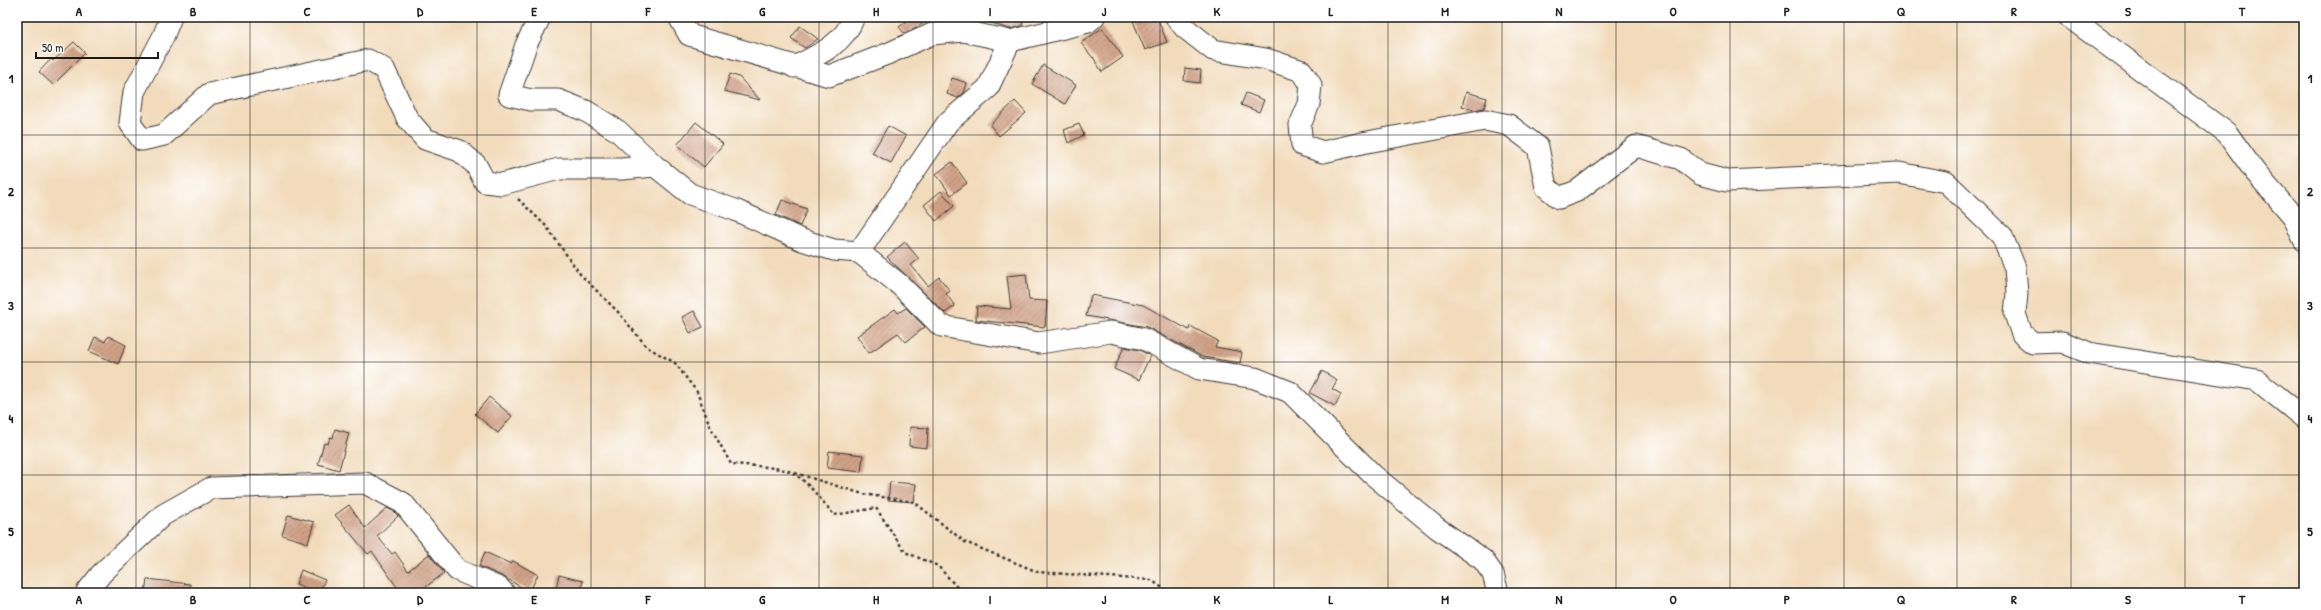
<svg xmlns="http://www.w3.org/2000/svg" width="2321" height="610" font-family="'Patrick Hand',sans-serif">
<defs>
<pattern id="building-hatch" width="6" height="6" patternUnits="userSpaceOnUse"><rect width="6" height="6" fill="#d1a287"/><path d="M-1 1l2-2M0 6l6-6M5 7l2-2" fill="none" stroke="#a9836e"/></pattern>
</defs>
<rect width="100%" height="100%" fill="#fff"/>
<filter id="ink" filterUnits="userSpaceOnUse"><feTurbulence type="fractalNoise" baseFrequency=".025" numOctaves="2"/><feDisplacementMap in="SourceGraphic" scale="8" xChannelSelector="R" yChannelSelector="G"/><feConvolveMatrix kernelMatrix="1 2 1 2 8 2 1 2 1" color-interpolation-filters="sRGB"/></filter>
<filter id="wash" filterUnits="userSpaceOnUse"><feTurbulence type="fractalNoise" baseFrequency=".012" numOctaves="4" result="noise"/><feDisplacementMap in="SourceGraphic" scale="16" xChannelSelector="R" yChannelSelector="G"/><feGaussianBlur stdDeviation="0.9" result="paint"/><feColorMatrix in="noise" values="0 0 0 0 0 0 0 0 0 0 0 0 0 0 0 0 0 1.4 0 .05"/><feComposite in="paint" operator="in"/></filter>
<g filter="url(#wash)">
<rect width="100%" height="100%" fill="#f2dbbb"/>
<g id="blocks">
<g fill="url(#building-hatch)">
<polygon points="912,17 936,17 904,33 899,27"/>
<polygon points="982,17 1024,17 1022,26 1010,29 982,20"/>
<polygon points="1143,17 1157,17 1167,42 1145,50 1133,21"/>
<polygon points="800,26 818,39 805,48 791,38"/>
<polygon points="1102,28 1123,57 1102,72 1093,57 1093,58 1081,43"/>
<polygon points="74,42 85,53 53,85 39,72 51,59 53,61"/>
<polygon points="1043,65 1076,85 1065,104 1032,84"/>
<polygon points="1185,68 1201,70 1200,83 1184,81"/>
<polygon points="730,74 739,77 760,100 724,91"/>
<polygon points="952,78 967,83 964,93 958,98 947,94"/>
<polygon points="1466,92 1487,98 1484,108 1474,110 1462,106"/>
<polygon points="1246,93 1264,100 1259,112 1241,105"/>
<polygon points="1015,101 1026,113 999,136 990,125"/>
<polygon points="696,122 723,144 704,167 677,145"/>
<polygon points="1079,124 1084,135 1068,143 1064,130"/>
<polygon points="888,126 906,136 891,163 872,153"/>
<polygon points="952,162 967,183 951,195 936,174"/>
<polygon points="941,191 954,206 936,221 924,205"/>
<polygon points="782,200 807,209 800,226 776,215"/>
<polygon points="905,242 919,259 911,265 928,286 939,277 950,291 946,294 955,306 945,313 887,257"/>
<polygon points="1026,274 1029,300 1047,301 1045,327 976,320 977,306 1011,309 1007,276"/>
<polygon points="1091,295 1143,305 1189,330 1190,326 1218,341 1215,347 1242,352 1240,363 1203,357 1147,327 1086,316"/>
<polygon points="906,308 925,327 906,342 898,333 869,353 857,336 895,309 898,313"/>
<polygon points="694,311 703,327 690,333 682,317"/>
<polygon points="108,336 126,345 118,364 89,351 95,337 105,342"/>
<polygon points="1124,347 1140,350 1150,356 1139,380 1114,369"/>
<polygon points="1322,371 1337,380 1332,389 1341,394 1335,406 1310,393"/>
<polygon points="489,397 512,416 498,433 475,414"/>
<polygon points="910,427 928,428 927,448 909,446"/>
<polygon points="335,429 349,433 339,470 318,464 324,443 328,444 330,437 333,438"/>
<polygon points="829,451 863,455 861,472 827,468"/>
<polygon points="890,482 916,484 914,502 888,500"/>
<polygon points="349,505 365,528 387,508 395,512 398,516 377,536 392,554 395,552 408,571 429,554 444,573 418,593 401,593 372,551 368,554 335,515"/>
<polygon points="288,515 314,522 308,543 282,535"/>
<polygon points="485,552 511,564 513,561 538,575 529,592 504,577 479,566"/>
<polygon points="301,570 325,580 319,593 296,584"/>
<polygon points="559,575 583,581 580,593 555,593"/>
<polygon points="147,579 190,584 190,593 145,593"/>
</g>
</g>
</g>
<g filter="url(#ink)">
<use href="#blocks" fill-opacity="0" stroke="#3c3934" stroke-width="1"/>
<g fill="none" stroke-linecap="round" stroke-linejoin="round">
<g stroke="#3c3934" stroke-width="23">
<g id="minor">
<polyline points="171,17 163,37 134,92 130,123 142,140 164,135 209,94 368,60 384,69 407,118 425,139 460,151 476,165 485,182 502,184 559,169 622,169 655,166"/>
<polyline points="540,17 526,45 509,95 531,100 558,100 586,111 618,131 655,166 690,194 735,210 802,240 834,250 859,252 900,285 941,326 1039,343 1111,332 1144,339 1199,369 1255,378 1290,392 1372,474 1437,528 1483,560 1493,574 1498,593"/>
<polyline points="679,17 689,35 829,76 887,54 932,34 963,31 1010,41 1088,22 1094,17"/>
<polyline points="1176,17 1185,28 1213,50 1266,59 1302,71 1311,85 1309,104 1300,125 1302,145 1323,152 1362,143 1485,120 1509,125 1538,147 1546,187 1559,198 1577,191 1636,146 1681,159 1700,174 1727,181 1899,173 1946,182 2002,236 2015,268 2017,294 2015,314 2022,334 2033,343 2062,342 2089,353 2257,380 2304,418"/>
<polyline points="2069,17 2227,133 2255,172 2293,216 2304,240"/>
<path d="M794,67C819,55 844,44 854,17"/>
<polyline points="859,252 948,122 988,88 1010,41"/>
<polyline points="86,593 102,573 163,515 211,488 365,483 403,503 457,570 499,588 504,593"/>
</g>
</g>
<g stroke="#3c3934" stroke-width="2.5" stroke-dasharray="3 3" stroke-linecap="butt">
<path d="M518,199L546,226L580,274L619,313L647,347L675,363L697,392L710,426L731,464C744,465 782,467 793,473C807,481 823,502 834,515L876,508L905,552L938,566L962,593"/>
<polyline points="795,473 863,494 914,502 965,542 1038,572 1151,580 1170,593"/>
</g>
<use href="#minor" stroke="#fff" stroke-width="21"/>
</g>
</g>
<path fill="none" stroke="#1c1c1c" stroke-width="1" stroke-opacity="0.55" d="M136,17V593M250,17V593M364,17V593M477,17V593M591,17V593M705,17V593M819,17V593M933,17V593M1047,17V593M1160,17V593M1274,17V593M1388,17V593M1502,17V593M1616,17V593M1730,17V593M1844,17V593M1957,17V593M2071,17V593M2185,17V593M17,135H2304M17,248H2304M17,362H2304M17,475H2304"/>
<rect width="2321" height="610" fill="none" stroke="#fff" stroke-width="44"/>
<path d="M36 52v6h122v-6" fill="none" stroke="#1c1c1c" stroke-width="2"/>
<text x="42" y="52" font-size="12" fill="#1c1c1c" stroke="#ffffff" stroke-width="3" paint-order="stroke">50 m</text>
<rect x="22" y="22" width="2277" height="566" fill="none" stroke="#1c1c1c" stroke-width="1.5"/>
<g font-size="13" text-anchor="middle" font-weight="bold" fill="#1c1c1c">
<text x="79" y="16">A</text>
<text x="193" y="16">B</text>
<text x="307" y="16">C</text>
<text x="420" y="16">D</text>
<text x="534" y="16">E</text>
<text x="648" y="16">F</text>
<text x="762" y="16">G</text>
<text x="876" y="16">H</text>
<text x="990" y="16">I</text>
<text x="1104" y="16">J</text>
<text x="1217" y="16">K</text>
<text x="1331" y="16">L</text>
<text x="1445" y="16">M</text>
<text x="1559" y="16">N</text>
<text x="1673" y="16">O</text>
<text x="1787" y="16">P</text>
<text x="1901" y="16">Q</text>
<text x="2014" y="16">R</text>
<text x="2128" y="16">S</text>
<text x="2242" y="16">T</text>
<text x="11" y="83">1</text>
<text x="2310" y="83">1</text>
<text x="11" y="196">2</text>
<text x="2310" y="196">2</text>
<text x="11" y="310">3</text>
<text x="2310" y="310">3</text>
<text x="11" y="423">4</text>
<text x="2310" y="423">4</text>
<text x="11" y="536">5</text>
<text x="2310" y="536">5</text>
<text x="79" y="604">A</text>
<text x="193" y="604">B</text>
<text x="307" y="604">C</text>
<text x="420" y="604">D</text>
<text x="534" y="604">E</text>
<text x="648" y="604">F</text>
<text x="762" y="604">G</text>
<text x="876" y="604">H</text>
<text x="990" y="604">I</text>
<text x="1104" y="604">J</text>
<text x="1217" y="604">K</text>
<text x="1331" y="604">L</text>
<text x="1445" y="604">M</text>
<text x="1559" y="604">N</text>
<text x="1673" y="604">O</text>
<text x="1787" y="604">P</text>
<text x="1901" y="604">Q</text>
<text x="2014" y="604">R</text>
<text x="2128" y="604">S</text>
<text x="2242" y="604">T</text>
</g>
</svg>
